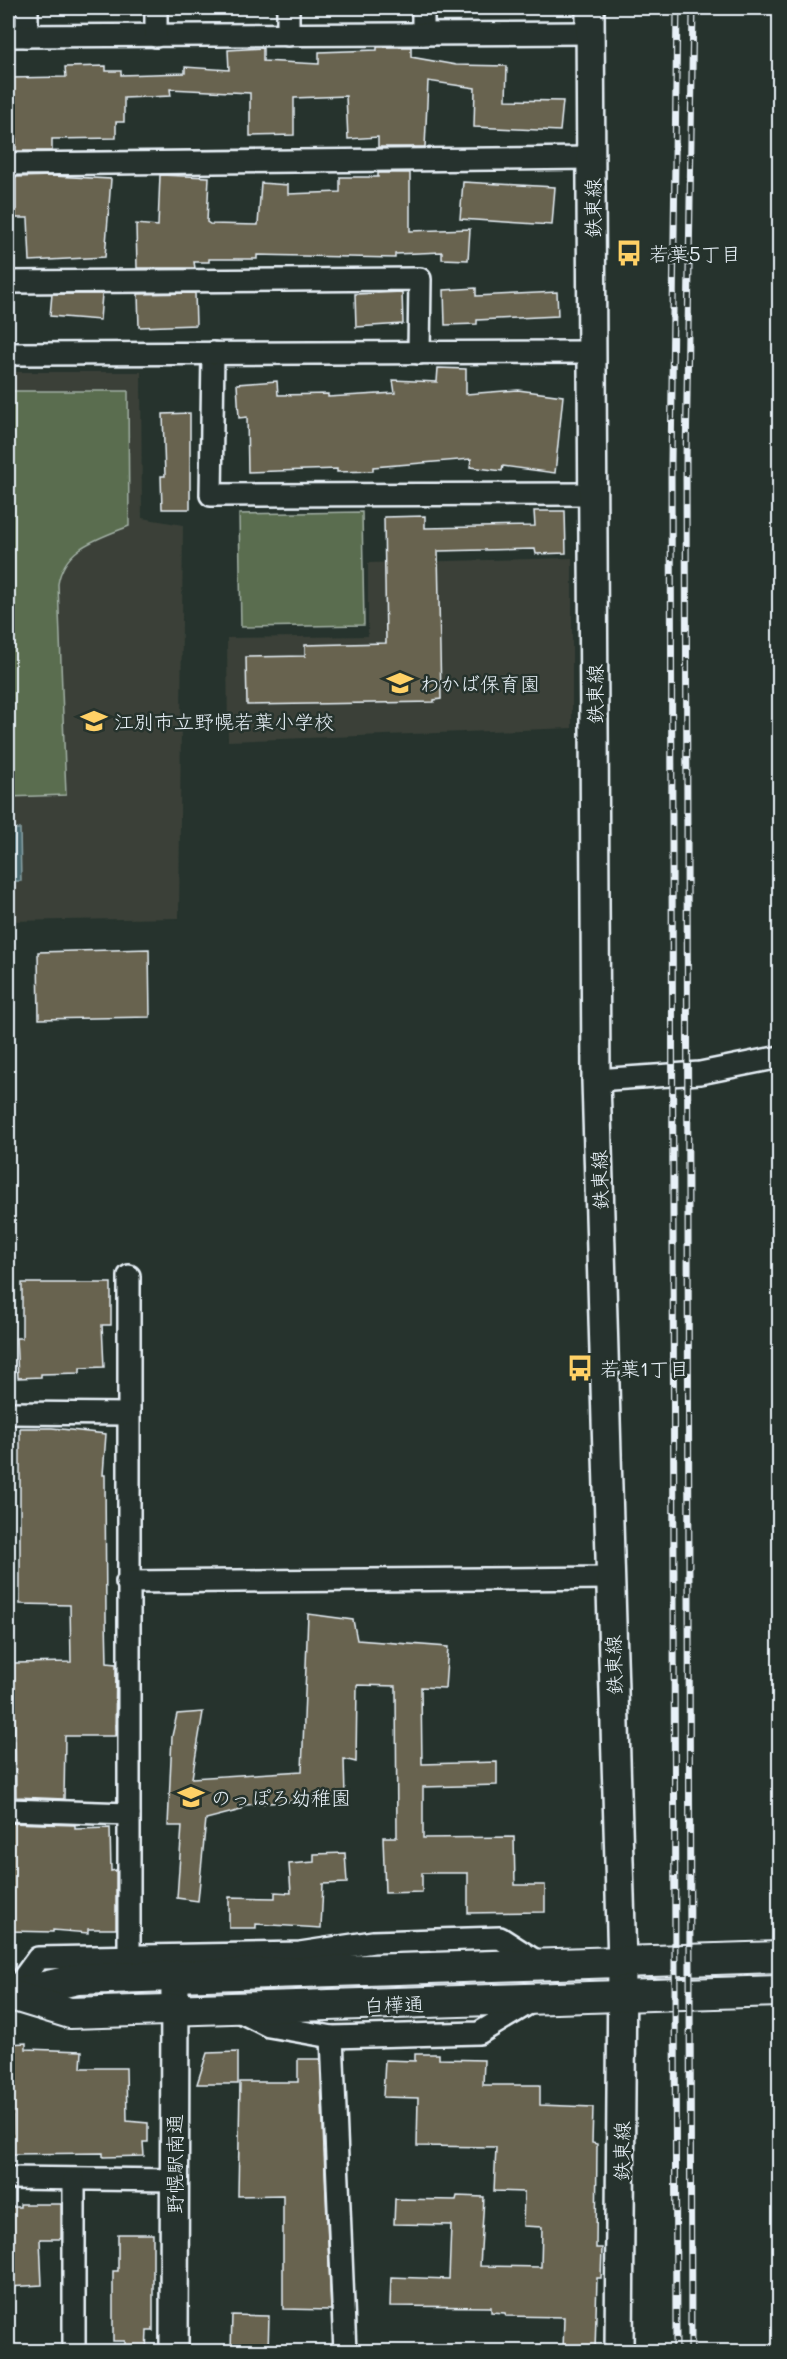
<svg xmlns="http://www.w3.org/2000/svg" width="787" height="2359" font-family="Mali,'Klee One',sans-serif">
<rect width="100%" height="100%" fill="#26332d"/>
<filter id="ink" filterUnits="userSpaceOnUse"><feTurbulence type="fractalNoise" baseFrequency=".0167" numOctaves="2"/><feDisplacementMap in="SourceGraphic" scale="12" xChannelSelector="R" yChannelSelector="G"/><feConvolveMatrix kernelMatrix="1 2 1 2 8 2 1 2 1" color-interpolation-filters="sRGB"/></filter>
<g filter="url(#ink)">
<g fill="#3a4138">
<polygon points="8,372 141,372 142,518 183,525 179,918 8,921"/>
<polygon points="572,558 572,728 228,741 227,638 368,636 368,563"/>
</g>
<g fill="#5a6d50" stroke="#a1afa4" stroke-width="1.5">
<path d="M8,391H128L129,526C98,539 64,547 58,584L66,795L8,797Z"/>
<polygon points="362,512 364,625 241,627 239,514"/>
</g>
<polygon fill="#496b6f" stroke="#89a1a6" stroke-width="1.5" points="8,829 20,829 21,881 8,881"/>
<g fill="#676350" stroke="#e8f1f8" stroke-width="1.5">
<polygon points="377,47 411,47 411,57 456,65 507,66 506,100 563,101 560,131 474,127 475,88 428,81 425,147 378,147 378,137 348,139 346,96 294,98 294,135 250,136 250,93 170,89 171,96 124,98 124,122 116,122 116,138 52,139 52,151 16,151 16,139 8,139 8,78 66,77 65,67 106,66 106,71 121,71 121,75 185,73 185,67 229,70 228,50 263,48 263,61 319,64 319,52 377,50"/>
<polygon points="378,173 410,173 410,231 470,229 468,260 442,259 442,252 395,254 395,258 257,255 257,259 209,259 209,262 194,262 195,268 137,268 136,224 158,226 160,175 209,177 207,222 210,224 258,225 261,183 288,185 288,194 340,192 340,177 378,177"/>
<polygon points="52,176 111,179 105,257 30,261 28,218 16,218 16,177"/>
<polygon points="463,182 555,187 552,225 460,219"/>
<polygon points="476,288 476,296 557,292 558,316 477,320 477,324 445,325 444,290"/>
<polygon points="402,292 403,324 356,327 355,294"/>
<polygon points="195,293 196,325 139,327 138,294"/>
<polygon points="52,294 102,294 100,320 50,316"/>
<polygon points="438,368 466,369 466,394 518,390 563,396 555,473 503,466 502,471 470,467 471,459 373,467 373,471 337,472 337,469 248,472 247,417 239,418 237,384 277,381 278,395 328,394 328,397 395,393 393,380 437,382"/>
<polygon points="190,413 190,509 162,509 161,476 165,476 163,414"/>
<polygon points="534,511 565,511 566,553 536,554 535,549 438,551 441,699 434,700 434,702 247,705 246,657 305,656 305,645 386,643 384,517 425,516 425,528 535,526"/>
<polygon points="149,949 150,1017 39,1019 38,952"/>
<polygon points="22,1283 111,1283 111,1325 102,1325 104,1367 80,1368 80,1373 41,1374 41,1377 18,1378 16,1338 22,1338"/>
<polygon points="20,1428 52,1428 106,1434 103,1475 105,1475 106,1618 107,1663 116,1664 115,1736 65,1736 64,1799 16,1797 14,1663 71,1662 70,1605 20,1604"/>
<polygon points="308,1614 353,1620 357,1640 448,1647 445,1688 421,1687 422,1764 497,1762 497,1785 423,1787 423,1838 514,1837 515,1885 545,1885 545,1912 468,1913 468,1873 422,1873 422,1892 385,1893 383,1837 397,1837 396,1686 357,1685 356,1762 344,1759 345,1797 245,1805 241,1810 206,1819 198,1901 177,1898 182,1826 168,1826 172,1736 177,1714 203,1712 192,1778 302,1771"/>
<polygon points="8,1823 75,1825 75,1829 110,1828 111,1871 116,1870 116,1929 88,1929 88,1933 53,1930 53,1932 8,1931"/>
<polygon points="345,1853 347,1883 323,1884 321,1928 256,1924 256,1928 229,1928 229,1897 275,1898 275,1892 291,1893 289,1864 314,1862 314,1854"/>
<polygon points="26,2043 26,2049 82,2051 81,2068 126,2068 127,2121 148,2123 148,2142 143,2142 144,2156 103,2157 103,2153 12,2154 13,2097 8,2097 8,2044"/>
<polygon points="238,2052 238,2084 197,2084 207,2053"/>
<polygon points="415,2054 439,2054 439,2059 484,2060 483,2085 540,2085 540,2105 593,2107 592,2143 597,2144 596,2248 602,2248 601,2278 597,2278 595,2352 563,2352 564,2317 506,2316 505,2313 491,2312 491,2307 390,2306 391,2277 449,2279 451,2225 394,2224 395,2199 456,2200 457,2196 484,2197 480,2266 541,2267 542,2227 523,2226 524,2192 494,2191 496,2147 417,2146 418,2098 383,2097 385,2060 415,2061"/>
<polygon points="298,2059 320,2059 331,2310 283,2309 283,2195 238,2196 240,2082 298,2082"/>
<polygon points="20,2204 61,2204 61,2239 40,2239 42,2285 8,2287 8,2207 20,2207"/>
<polygon points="118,2234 153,2234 153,2331 147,2331 146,2352 125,2352 125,2341 113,2341 113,2271 118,2271"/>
<polygon points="232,2315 269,2316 268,2352 231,2351"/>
</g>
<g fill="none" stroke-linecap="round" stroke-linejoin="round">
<g stroke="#e8f1f8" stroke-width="26">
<g id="minor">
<polyline points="27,8 27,36"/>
<polyline points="423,8 423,34"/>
<polyline points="288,35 288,8"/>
<polyline points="8,36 591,33"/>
<polyline points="156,36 156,8"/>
<polyline points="8,164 591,158"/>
<polyline points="8,282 420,279 419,353"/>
<polyline points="213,353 211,495 593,494"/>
<polyline points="8,354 592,352"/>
<polyline points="596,1080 700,1073 780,1057"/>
<polyline points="129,1276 129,1954"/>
<polyline points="8,1413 129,1414"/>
<polyline points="127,1582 610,1578"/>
<polyline points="8,1810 129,1814"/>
<polyline points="11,1995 38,1958 300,1953 373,1942 500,1938 542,1965"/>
<polyline points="235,2009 269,2026 332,2037 479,2033 534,2000"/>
<polyline points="332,2037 345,2352"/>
<polyline points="8,2178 173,2180"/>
<polyline points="74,2352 74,2180"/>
</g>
</g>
<g stroke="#e8f1f8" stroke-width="32">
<g id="tertiary">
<polyline points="590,8 596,1080 622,1963 619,2352"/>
<polyline points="174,2352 175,1976"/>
</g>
</g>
<g stroke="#e8f1f8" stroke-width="34">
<g id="secondary">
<polyline points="8,1995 78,1979 780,1957"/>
<polyline points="11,1995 70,2013 780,1991"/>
</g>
</g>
<use href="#minor" stroke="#26332d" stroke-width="21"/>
<use href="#tertiary" stroke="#26332d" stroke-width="27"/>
<use href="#secondary" stroke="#26332d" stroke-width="30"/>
<g stroke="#e8f1f8" stroke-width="7">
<g id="rail">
<polyline points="676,2352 671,463 677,8"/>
<polyline points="691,2352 686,460 693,8"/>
</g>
</g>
<use href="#rail" stroke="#26332d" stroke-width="4.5" stroke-dasharray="14" stroke-linecap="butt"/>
</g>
</g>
<defs>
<g id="bus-bare" transform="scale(2.07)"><path d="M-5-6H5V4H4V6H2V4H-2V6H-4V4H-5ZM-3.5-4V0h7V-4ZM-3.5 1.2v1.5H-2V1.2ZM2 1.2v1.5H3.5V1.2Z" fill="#ffd166" stroke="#26332d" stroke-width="2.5" paint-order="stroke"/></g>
<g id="school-bare" transform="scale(2.07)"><path d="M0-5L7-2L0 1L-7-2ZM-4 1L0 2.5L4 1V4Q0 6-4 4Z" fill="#ffd166" stroke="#26332d" stroke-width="2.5" paint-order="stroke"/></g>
</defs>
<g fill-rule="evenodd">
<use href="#bus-bare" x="629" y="253"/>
<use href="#school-bare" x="400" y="683"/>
<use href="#school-bare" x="94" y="721"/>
<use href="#bus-bare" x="580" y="1368"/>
<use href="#school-bare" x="191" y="1797"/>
</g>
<g text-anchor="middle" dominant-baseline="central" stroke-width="5" stroke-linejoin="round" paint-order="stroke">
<g font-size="20" fill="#e8f1f8" stroke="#26332d">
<text transform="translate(592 208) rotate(-90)">鉄東線</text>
<text transform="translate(594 694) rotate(-90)">鉄東線</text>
<text transform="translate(599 1180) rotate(-92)">鉄東線</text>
<text transform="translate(613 1665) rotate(-92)">鉄東線</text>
<text transform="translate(394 2004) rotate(-2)">白樺通</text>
<text transform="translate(621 2151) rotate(-89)">鉄東線</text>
<text transform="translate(174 2164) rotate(-90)">野幌駅南通</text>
</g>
<g font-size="20" fill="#e8f1f8" stroke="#26332d" text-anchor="start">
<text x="649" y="253">若葉5丁目</text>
<text x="420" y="683">わかば保育園</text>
<text x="114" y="721">江別市立野幌若葉小学校</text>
<text x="600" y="1368">若葉1丁目</text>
<text x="211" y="1797">のっぽろ幼稚園</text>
</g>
</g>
<rect width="787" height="2359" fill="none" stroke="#26332d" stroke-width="30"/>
<rect x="15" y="15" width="757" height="2329" fill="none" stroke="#e8f1f8" stroke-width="2" filter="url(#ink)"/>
</svg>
